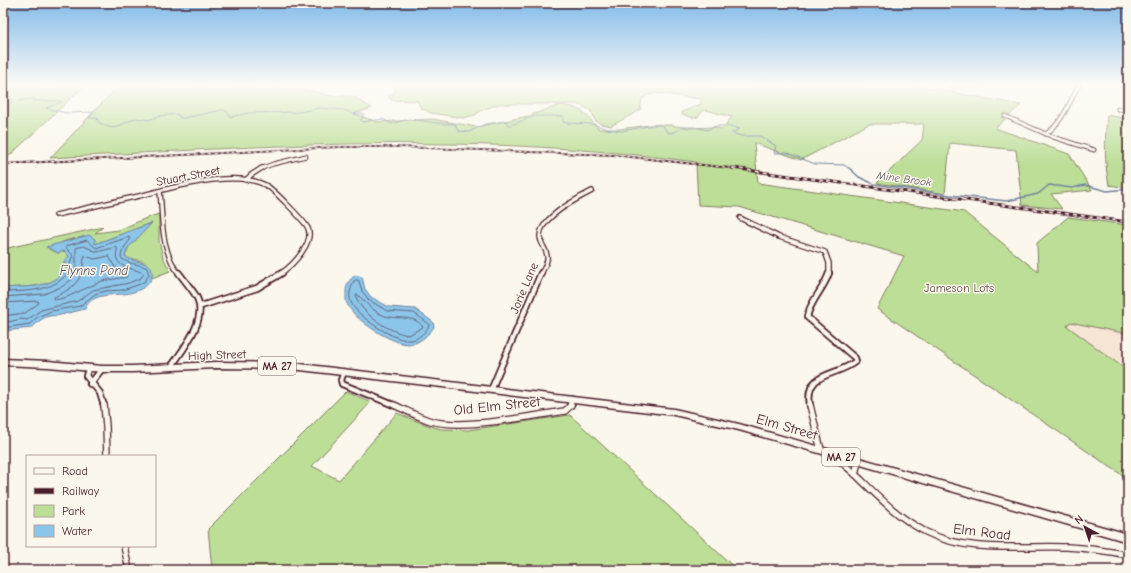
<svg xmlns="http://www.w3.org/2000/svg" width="1131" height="573" font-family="'Comic Neue',sans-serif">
<rect width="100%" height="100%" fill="#fbf7ec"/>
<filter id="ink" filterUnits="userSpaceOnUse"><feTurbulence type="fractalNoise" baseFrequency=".025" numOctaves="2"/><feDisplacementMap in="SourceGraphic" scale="8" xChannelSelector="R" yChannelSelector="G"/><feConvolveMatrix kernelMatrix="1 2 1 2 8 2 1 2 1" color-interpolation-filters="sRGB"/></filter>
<g filter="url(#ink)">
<polygon fill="#f6e4d5" points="1070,322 1128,334 1128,371 1067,326"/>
<g fill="#bcde97" stroke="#837e61">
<polygon points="3,85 85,85 6,159 7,161 3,162"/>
<path d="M119,85H274L273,88L313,91L330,96H352L372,108L354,114L378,122L432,119L477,127L528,116L560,105L573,107L583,112L599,129H620L649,125H670L688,128L714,127L722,129L732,117L706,110L703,111L698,117L693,118L682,114V112L701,104V99L655,93L646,96L642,99L640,110L611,126L601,124L595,120L593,114L588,109L577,104H499L482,110L475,115L463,118L431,113L421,108L417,101L391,100L388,96L394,93L395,89L391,85H913L1021,105L995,128L1069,154L1092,190L1051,194L1062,209L1022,205L1016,150L950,143L945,194L877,183L922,140L924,124H869L801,160L754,143L758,183L964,212L1038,272L1037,243L1068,217L1128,225V334L1070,322L1067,326L1128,371V479L877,309L904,256L739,207L698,205L696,162C614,151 531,145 449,144C316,141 183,151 50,158Z"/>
<path d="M1107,115L1128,119V188L1109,185C1104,161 1105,139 1107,115Z"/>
<path d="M159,214V241L163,257L170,271L152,278L143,261L129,259L125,256L128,248L151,223L95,244L94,241C74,235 66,240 49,249L58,253L64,251L69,256L66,264L67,268C53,290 26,286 3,288V249L103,227L95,233L119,230L144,219Z"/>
<polygon points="346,391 371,402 312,466 339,480 397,413 424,424 441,429 468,430 570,415 737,570 212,570 208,529"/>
</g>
<g fill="#8bc6ea" stroke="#71839e">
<path d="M152,223L128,248L125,256C131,262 141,260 150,266C159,282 139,293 123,294C111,295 90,294 85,309L56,316C47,314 38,321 32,328L3,331V288C25,286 53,290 67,268L66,264L63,263L69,256L64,251L58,253L46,247L89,235L95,239V244L100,242Z"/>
<path d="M356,275L362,277L365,289L371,297L389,307L415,309L433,322L434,327C429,334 419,344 410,344C393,345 351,319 346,301C346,299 346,295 346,292C346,285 349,279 356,275Z"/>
</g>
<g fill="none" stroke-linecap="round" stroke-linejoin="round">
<g stroke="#646277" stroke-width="1">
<path d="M85,256L95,259L109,256L114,266L126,274L127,277L102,281L67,297L55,300L54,297C66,292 78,285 82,272C83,267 83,261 85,256Z"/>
<path d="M357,280L359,281L362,291L369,300L387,311L414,313L429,324V326C425,332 420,338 412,340C397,343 356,316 351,302C348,294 351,288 354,281Z"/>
<path d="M3,292C28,291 56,292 71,269L70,263L73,255L66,248V246L87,240L96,248L129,237L130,240C126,245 121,251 121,258C129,265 138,263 147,268L149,275L143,283L123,290L106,291L95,294L80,306L51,311L36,318L30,324L3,328"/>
<path d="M358,295C366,303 374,312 385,316C398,320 414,314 423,327L409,335C391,333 360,314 356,296Z"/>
<path d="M3,297L44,294L63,286L71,280L76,272V248L84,246L97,252L117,247C118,251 115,255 117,259C120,269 137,268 144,274L141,278L129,283L93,290L78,301L41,310L27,320L21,319L3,323"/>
<polyline points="3,303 38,301 39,303 25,313 3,316"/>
</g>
<polyline stroke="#71839e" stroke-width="1" points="3,104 35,98 34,101 60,101 62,102 46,108 66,113 94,112 89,118 98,118 97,121 105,126 114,128 136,118 149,120 159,116 177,114 180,118 184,118 222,110 227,111 230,117 248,113 299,112 320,108 345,110 353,114 364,114 361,120 362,122 383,119 391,124 409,119 444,124 455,124 458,131 469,132 485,124 506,121 508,125 511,125 535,116 563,116 563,122 567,123 593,124 607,129 622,131 659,124 664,127 667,132 671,133 684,127 694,127 707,130 717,126 730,126 740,129 732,133 740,136 760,136 776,146 774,153 788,153 815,164 844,165 850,169"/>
<polyline stroke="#71839e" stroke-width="1.5" points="849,168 859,177 874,184 950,195 1007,201 1038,194 1049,185 1072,188 1085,185 1107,191 1128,189"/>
<g stroke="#4a1f2b" stroke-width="5">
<g id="minor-far3">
<polyline points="952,85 981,85"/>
<polyline points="1118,109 1128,110"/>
<polyline points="1005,116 1053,137 1094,150"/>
<path d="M1046,134C1063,122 1069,103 1079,85"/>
<polyline points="260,169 273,164 306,156"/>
</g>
</g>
<g stroke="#4a1f2b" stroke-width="6">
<g id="minor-far2">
<polyline points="246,180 251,175 262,168"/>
<path d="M160,191C163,222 160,248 179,274"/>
<path d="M56,215C84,209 111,202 139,196C172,188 236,168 267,186C273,189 301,218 306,225C318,240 292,266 280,274"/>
<polyline points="740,218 779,237 825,252 829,263 829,274"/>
<path d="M541,274C543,270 546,265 547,260C549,251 540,245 540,236C540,218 578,198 592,191"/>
</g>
</g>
<g stroke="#4a1f2b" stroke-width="8">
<g id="minor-far1">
<polyline points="201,306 257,288 282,273"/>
<path d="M171,367C183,349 209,319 196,296C191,288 184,280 179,273"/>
<polyline points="88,369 86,376 100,393 104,406"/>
<polyline points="344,372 341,380 342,384 396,406"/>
<polyline points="90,384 102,369"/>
<polyline points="491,390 541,273"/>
<polyline points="570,406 571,399"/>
<path d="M810,406C804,370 836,378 856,361L855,358L807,317C810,301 824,289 829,273"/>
</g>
</g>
<g stroke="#4a1f2b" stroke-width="8">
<g id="minor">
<polyline points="104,405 106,426 107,456"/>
<path d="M394,405C406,410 418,417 431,421C464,430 529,416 565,411L571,405"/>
<polyline points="810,405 821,450"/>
<polyline points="833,455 855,474"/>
<path d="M858,462L855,474C877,495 898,518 926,532C970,554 1020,545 1067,547C1088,548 1108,551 1128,555"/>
<polyline points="124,546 129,570"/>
</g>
</g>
<g stroke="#4a1f2b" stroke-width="3">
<polygon id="primary" points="3,359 48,361 102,366 133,366 215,362 292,363 674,409 739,424 1128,534 1128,542 739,430 674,415 292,369 215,368 133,372 102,372 48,367 3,365"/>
</g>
<use href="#minor-far3" stroke="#fbf7ec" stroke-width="3"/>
<use href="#minor-far2" stroke="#fbf7ec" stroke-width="3.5"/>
<use href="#minor-far1" stroke="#fbf7ec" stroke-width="4.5"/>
<use href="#minor" stroke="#fbf7ec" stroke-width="5.5"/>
<use href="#primary" fill="#fbf7ec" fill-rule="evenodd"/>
<g stroke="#4a1f2b" stroke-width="2">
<polyline id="rail-far1" points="3,164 339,147 399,147 613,155 739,169"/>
</g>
<g stroke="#4a1f2b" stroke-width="3">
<polyline id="rail" points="732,168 1128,222"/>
</g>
<use href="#rail-far1" stroke="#fbf7ec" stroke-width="1" stroke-dasharray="3" stroke-linecap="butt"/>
<use href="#rail" stroke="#fbf7ec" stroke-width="1.5" stroke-dasharray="4" stroke-linecap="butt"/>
</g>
</g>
<linearGradient id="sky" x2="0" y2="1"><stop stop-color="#83bbe9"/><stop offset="0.51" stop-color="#fdfbf6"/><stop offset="1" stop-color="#fdfbf6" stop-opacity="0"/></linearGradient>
<rect width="1131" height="166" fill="url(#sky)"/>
<g text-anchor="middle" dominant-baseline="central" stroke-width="3" stroke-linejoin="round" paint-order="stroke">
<g font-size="11" font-style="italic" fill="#5e5164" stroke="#fbf7ec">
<text transform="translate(904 179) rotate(8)">Mine Brook</text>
</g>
<g fill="#fbf7ec" stroke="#7f6065" stroke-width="1">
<rect x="258" y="357" width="38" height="18" rx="3"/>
<rect x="822" y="448" width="38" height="18" rx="3"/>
</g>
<g font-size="11" font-weight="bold" fill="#4a1f2b">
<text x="277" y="366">MA 27</text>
<text x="841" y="457">MA 27</text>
</g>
<g font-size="12" fill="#4a1f2b" stroke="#fbf7ec">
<text transform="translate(188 176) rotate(-11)">Stuart Street</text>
<text transform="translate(524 288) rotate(-67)">Jorie Lane</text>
<text transform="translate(217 355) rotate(-2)">High Street</text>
</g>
<g font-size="12" fill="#664f46" stroke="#fbf7ec">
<text x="959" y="288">Jameson Lots</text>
</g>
<g font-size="13" font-style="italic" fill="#5e5164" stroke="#fbf7ec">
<text x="94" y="270">Flynns Pond</text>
</g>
<g font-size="14" fill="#4a1f2b" stroke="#fbf7ec">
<text transform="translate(497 406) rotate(-6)">Old Elm Street</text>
<text transform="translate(787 427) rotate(16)">Elm Street</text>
<text transform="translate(982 532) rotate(7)">Elm Road</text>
</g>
</g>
<rect width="1131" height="573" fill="none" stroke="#fbf7ec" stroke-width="16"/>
<rect x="8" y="8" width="1115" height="557" fill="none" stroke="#4a1f2b" stroke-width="1.5" filter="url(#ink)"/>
<rect x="26" y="455" width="130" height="92" fill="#fbf7ec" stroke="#b4a19f"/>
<rect x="34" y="468" width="20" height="6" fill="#fbf7ec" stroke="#b4a19f"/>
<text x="62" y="475" font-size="12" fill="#4a1f2b">Road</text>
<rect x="34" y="488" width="20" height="6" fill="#4a1f2b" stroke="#b4a19f"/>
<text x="62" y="495" font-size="12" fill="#4a1f2b">Railway</text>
<rect x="34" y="505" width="20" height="12" fill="#bcde97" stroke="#b4a19f"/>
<text x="62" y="515" font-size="12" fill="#4a1f2b">Park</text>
<rect x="34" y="525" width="20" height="12" fill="#8bc6ea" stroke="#b4a19f"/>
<text x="62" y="535" font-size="12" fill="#4a1f2b">Water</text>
<g transform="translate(1085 527) rotate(320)" stroke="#fbf7ec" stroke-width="3" paint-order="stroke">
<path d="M0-3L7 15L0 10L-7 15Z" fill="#4a1f2b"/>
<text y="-6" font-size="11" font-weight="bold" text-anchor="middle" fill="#4a1f2b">N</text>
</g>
</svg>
